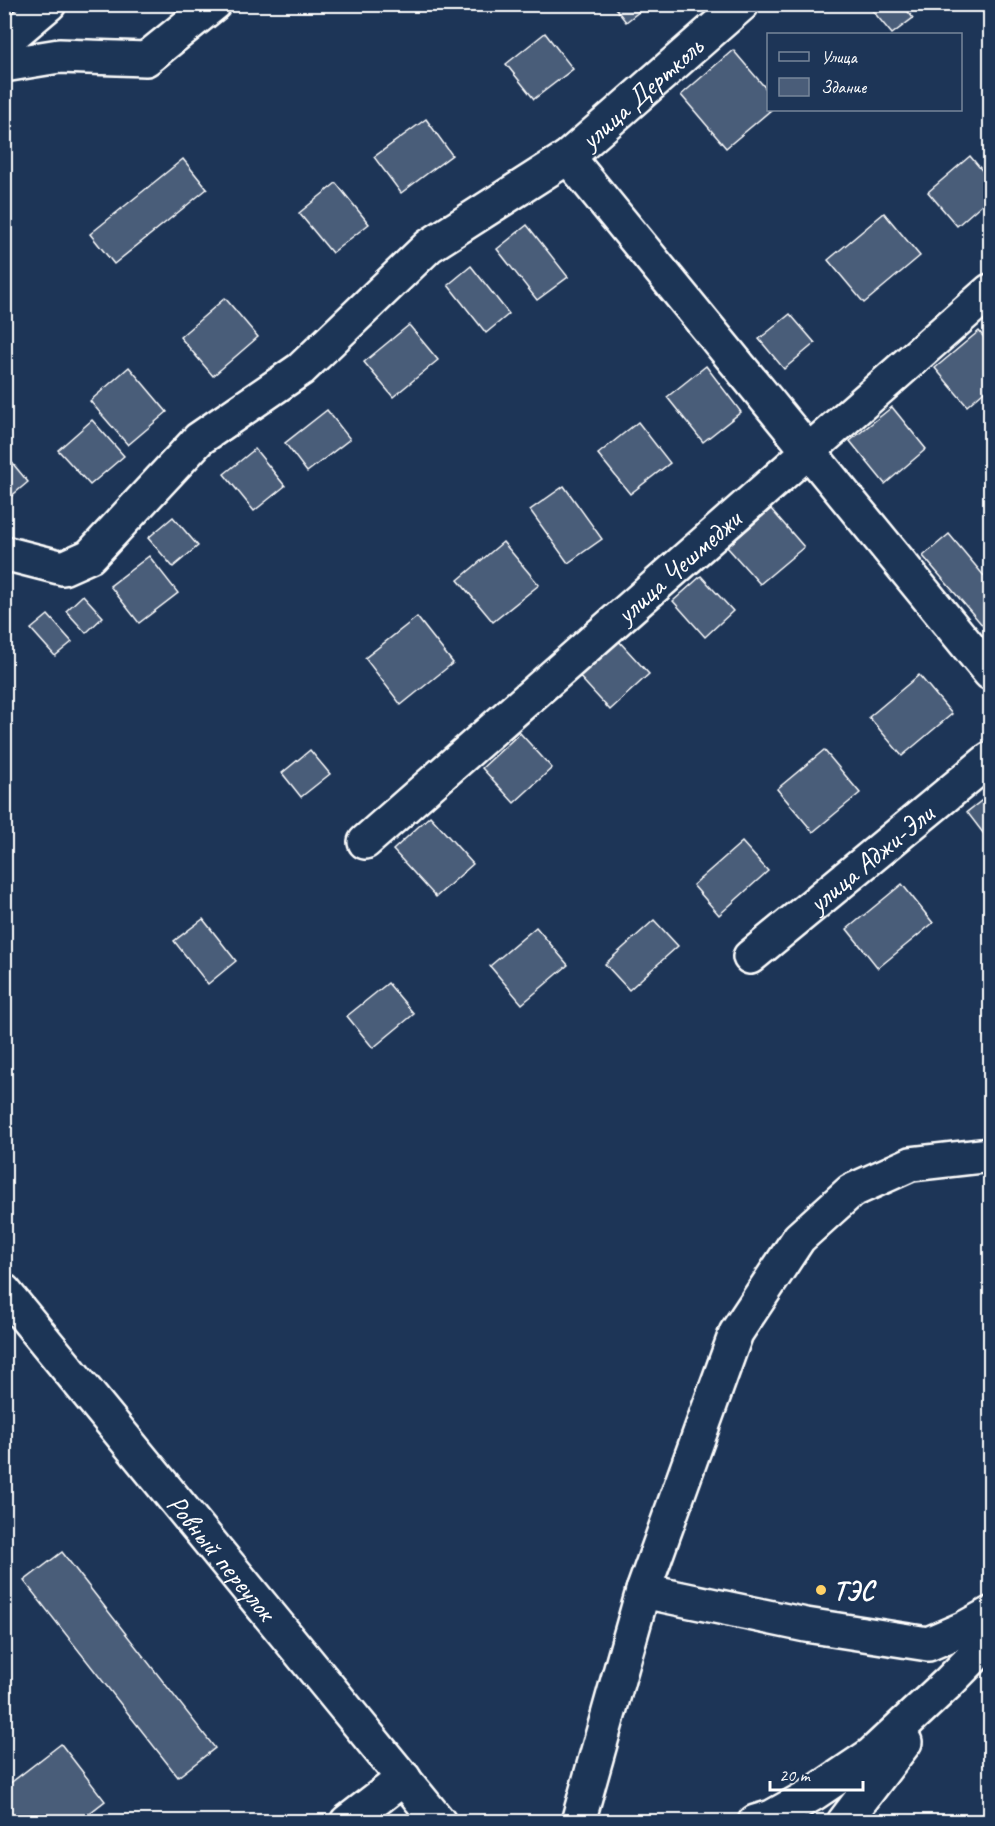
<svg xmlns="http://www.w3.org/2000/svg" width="995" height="1826" font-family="Caveat,sans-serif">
<rect width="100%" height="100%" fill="#1d3557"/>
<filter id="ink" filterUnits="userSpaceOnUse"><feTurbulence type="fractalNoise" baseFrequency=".0167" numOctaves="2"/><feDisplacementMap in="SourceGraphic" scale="12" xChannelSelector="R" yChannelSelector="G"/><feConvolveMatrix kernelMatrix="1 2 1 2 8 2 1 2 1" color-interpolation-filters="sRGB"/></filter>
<g filter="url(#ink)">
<g fill="#4a5d79" stroke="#fff" stroke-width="1.5">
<polygon points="612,4 649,4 626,22"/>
<polygon points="867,4 902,4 913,18 892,34"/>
<polygon points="545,33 573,69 534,99 506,64"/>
<polygon points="733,50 768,91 768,110 771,110 726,148 681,95"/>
<polygon points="426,119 452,155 401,193 374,157"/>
<polygon points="970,156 990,180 990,197 957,226 928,192"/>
<polygon points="183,159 207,189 114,264 90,234"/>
<polygon points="336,183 369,224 332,253 299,213"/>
<polygon points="884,213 920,256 864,303 828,260"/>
<polygon points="527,225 568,277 537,300 497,249"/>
<polygon points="471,266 509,314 486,333 448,285"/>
<polygon points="225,298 258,337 213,376 180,337"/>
<polygon points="790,314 815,343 784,369 759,339"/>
<polygon points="409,325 438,360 393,397 364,362"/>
<polygon points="979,331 990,345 990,386 967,406 935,368"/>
<polygon points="706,366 741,412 703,442 667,397"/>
<polygon points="129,367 167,412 128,445 90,401"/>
<polygon points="892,407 926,449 885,484 850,441"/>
<polygon points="327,410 350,439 307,472 285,443"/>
<polygon points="92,420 124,456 90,485 58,450"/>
<polygon points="638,422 670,463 630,494 598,454"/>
<polygon points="255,449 285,486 254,511 224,474"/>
<polygon points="4,453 28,482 9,498 4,493"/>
<polygon points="564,486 602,539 568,563 530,510"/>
<polygon points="771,509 804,547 760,584 727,547"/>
<polygon points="173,517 198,546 173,567 148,538"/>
<polygon points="949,534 990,583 990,634 923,556"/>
<polygon points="503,542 539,585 493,622 458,580"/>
<polygon points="149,556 178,593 139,623 110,586"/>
<polygon points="701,576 733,611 705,637 673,601"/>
<polygon points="83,595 103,617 86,633 66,611"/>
<polygon points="48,615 72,642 55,656 31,629"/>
<polygon points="417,617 453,663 401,705 365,658"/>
<polygon points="616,638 649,674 610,710 577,674"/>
<polygon points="919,675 952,714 902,756 869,717"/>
<polygon points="520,733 552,768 514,803 482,768"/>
<polygon points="310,750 330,774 301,797 282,773"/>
<polygon points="824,750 860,793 813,832 777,789"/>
<polygon points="990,794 990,842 967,812"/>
<polygon points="430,816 473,864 436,897 393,850"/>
<polygon points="742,842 768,871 719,915 693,885"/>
<polygon points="902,884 933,923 878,968 847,929"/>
<polygon points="203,919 236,961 208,984 174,941"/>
<polygon points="654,920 678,946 629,990 605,964"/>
<polygon points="536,927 568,965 522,1004 490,966"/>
<polygon points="388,983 414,1014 373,1048 347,1016"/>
<polygon points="62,1552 215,1748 178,1777 24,1581"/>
<polygon points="61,1744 105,1801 78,1822 4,1822 4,1788"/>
</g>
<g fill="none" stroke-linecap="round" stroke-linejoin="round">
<g stroke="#fff" stroke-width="38">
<g id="minor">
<polyline points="4,42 49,4"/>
<polyline points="4,65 59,56 146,59 214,4"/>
<polyline points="568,157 990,673"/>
<path id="s1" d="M4,553L63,568L90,556L199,439L301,369L429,246L568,157L742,4"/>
<path id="s2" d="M365,842L990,291"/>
<path id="s3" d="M750,957L990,759"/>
<path id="s4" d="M4,1291L439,1822"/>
<polyline points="643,1591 806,1625 928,1644 963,1629 990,1614"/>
<polyline points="347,1822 404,1778"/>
<polyline points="578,1822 643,1591 736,1333 799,1238 851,1191 911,1164 990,1155"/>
</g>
</g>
<g stroke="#fff" stroke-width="38">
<g id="major">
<polyline points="755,1822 772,1817 813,1794 871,1755 948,1683 990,1640"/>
<polyline points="844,1822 905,1742"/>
</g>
</g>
<use href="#minor" stroke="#1d3557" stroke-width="33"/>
<use href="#major" stroke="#1d3557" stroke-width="33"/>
</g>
</g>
<circle fill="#ffd166" stroke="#1d3557" stroke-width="2" cx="821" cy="1590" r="6"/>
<g text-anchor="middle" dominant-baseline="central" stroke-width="4.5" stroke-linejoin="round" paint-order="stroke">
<g font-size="28" fill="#fff" stroke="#1d3557">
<text stroke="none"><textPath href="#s1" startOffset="814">улица Дертколь</textPath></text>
<text stroke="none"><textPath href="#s2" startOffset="417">улица Чешмеджи</textPath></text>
<text stroke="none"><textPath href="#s3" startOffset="156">улица Аджи-Эли</textPath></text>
<text stroke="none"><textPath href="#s4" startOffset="344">Ровный переулок</textPath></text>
</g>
<g font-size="28" font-weight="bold" fill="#fff" stroke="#1d3557" text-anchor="start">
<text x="833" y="1590">ТЭС</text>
</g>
</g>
<rect width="995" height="1826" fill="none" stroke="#1d3557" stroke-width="24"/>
<rect x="12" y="12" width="971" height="1802" fill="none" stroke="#fff" stroke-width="2" filter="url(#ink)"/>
<rect x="767" y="33" width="195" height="78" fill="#1d3557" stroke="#77869a" stroke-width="1.5"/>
<rect x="779" y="52" width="30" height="9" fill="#1d3557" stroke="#77869a" stroke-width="1.5"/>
<text x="821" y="63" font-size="18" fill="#ffffff">Улица</text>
<rect x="779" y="78" width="30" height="18" fill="#4a5d79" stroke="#77869a" stroke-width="1.5"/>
<text x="821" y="93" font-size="18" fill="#ffffff">Здание</text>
<path d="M770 1781v9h93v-9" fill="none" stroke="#ffffff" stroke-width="3"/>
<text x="779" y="1781" font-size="18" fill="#ffffff" stroke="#1d3557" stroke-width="4.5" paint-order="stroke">20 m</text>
</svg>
